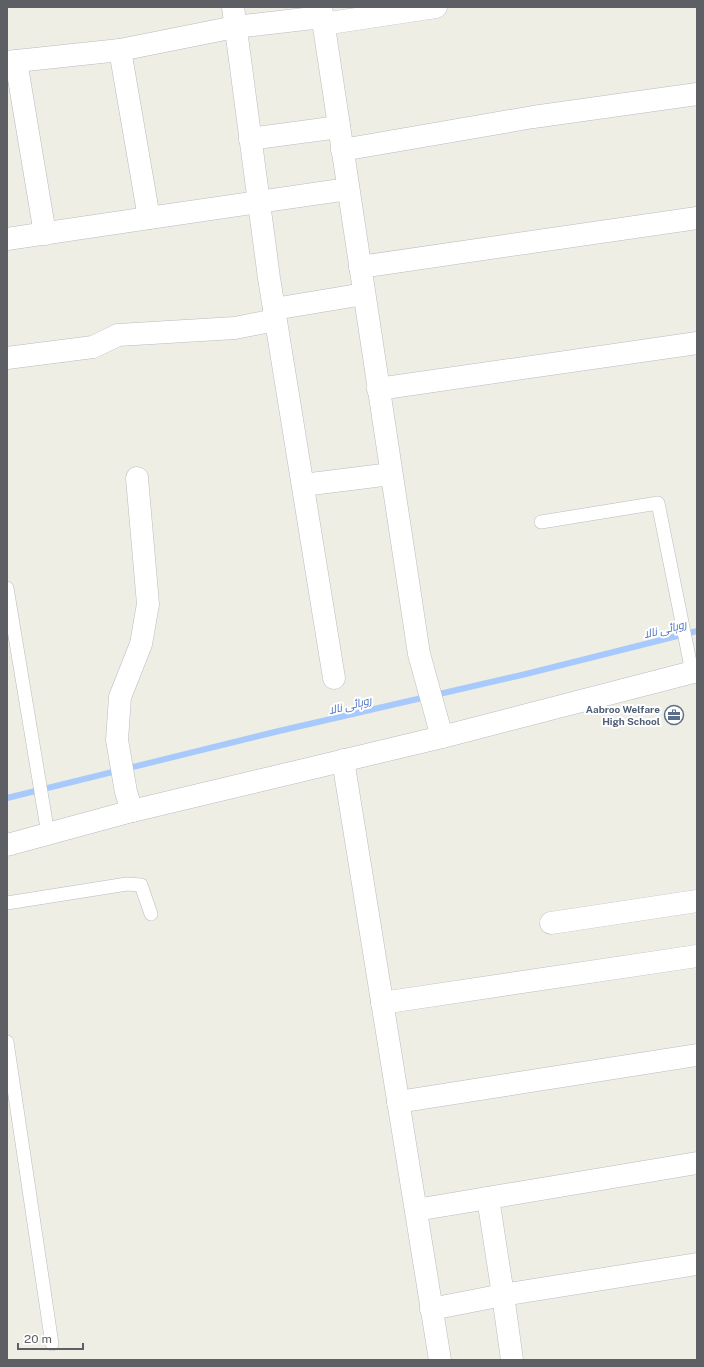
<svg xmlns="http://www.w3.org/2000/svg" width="704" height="1367" font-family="'Public Sans',Cairo,sans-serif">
<rect width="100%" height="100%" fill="#eeeee5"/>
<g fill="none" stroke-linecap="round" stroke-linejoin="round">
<polyline stroke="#a8c9fb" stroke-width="6" points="7,798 279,731 526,674 697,631"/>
<g stroke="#babbc0" stroke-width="14">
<g id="service">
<polyline points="541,522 658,503 692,672"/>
<polyline points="7,588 48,834"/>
<polyline points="7,903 127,884 141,885 151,914"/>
<polyline points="7,1042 52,1344"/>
</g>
</g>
<g stroke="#babbc0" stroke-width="23">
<g id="minor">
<polyline points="233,7 269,278 334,678"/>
<polyline points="321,7 419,654 442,737"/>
<polyline points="323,24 436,7"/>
<polyline points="120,50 149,218 348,189"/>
<polyline points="16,61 45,234"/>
<polyline points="7,62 120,50 235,27 322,17"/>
<polyline points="250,139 339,127"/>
<polyline points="342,150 533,117 697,94"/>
<polyline points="7,239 149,218"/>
<polyline points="360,267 697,218"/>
<polyline points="274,309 364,294"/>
<polyline points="7,358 93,347 118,335 235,328 275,320"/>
<polyline points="378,389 697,343"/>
<polyline points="303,485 391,474"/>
<polyline points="343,760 440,1360"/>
<polyline points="132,811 126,792 117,740 120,697 141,644 148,604 137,478"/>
<polyline points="551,923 697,901"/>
<polyline points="382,1003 697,956"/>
<polyline points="398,1102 697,1055"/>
<polyline points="488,1198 503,1295 697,1264"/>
<polyline points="416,1210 697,1163"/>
<polyline points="431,1309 503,1295 512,1360"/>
</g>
</g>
<g stroke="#babbc0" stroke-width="23">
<polyline id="tertiary" points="7,845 132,811 442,737 697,671"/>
</g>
<use href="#service" stroke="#fff" stroke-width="13"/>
<use href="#minor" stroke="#fff" stroke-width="22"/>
<use href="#tertiary" stroke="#fff" stroke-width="22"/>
</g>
<defs>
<g id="office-ring" transform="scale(1)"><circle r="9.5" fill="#fff" stroke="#5c6f8a" stroke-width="1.5"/><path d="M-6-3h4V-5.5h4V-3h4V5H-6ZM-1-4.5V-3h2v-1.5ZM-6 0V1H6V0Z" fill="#5c6f8a"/></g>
</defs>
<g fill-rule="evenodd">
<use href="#office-ring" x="674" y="715"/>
</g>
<g text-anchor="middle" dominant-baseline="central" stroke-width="4" stroke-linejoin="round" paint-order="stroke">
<g font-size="10" font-weight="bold" fill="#4e5e75" stroke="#fff" text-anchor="end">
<text x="660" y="709">Aabroo Welfare<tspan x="660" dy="12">High School</tspan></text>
</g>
<g font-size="11" font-style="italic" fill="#4a6fbf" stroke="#fff">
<text transform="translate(665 629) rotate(-14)">روہائی نالا</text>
<text transform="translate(350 705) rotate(-14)">روہائی نالا</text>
</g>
</g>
<rect width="704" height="1367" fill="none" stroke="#5d5f65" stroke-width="16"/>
<path d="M18 1343v6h65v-6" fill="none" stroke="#5d5f65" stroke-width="2"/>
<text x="24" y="1343" font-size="12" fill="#5d5f65" stroke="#ffffff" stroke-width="3" paint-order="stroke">20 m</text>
</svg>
